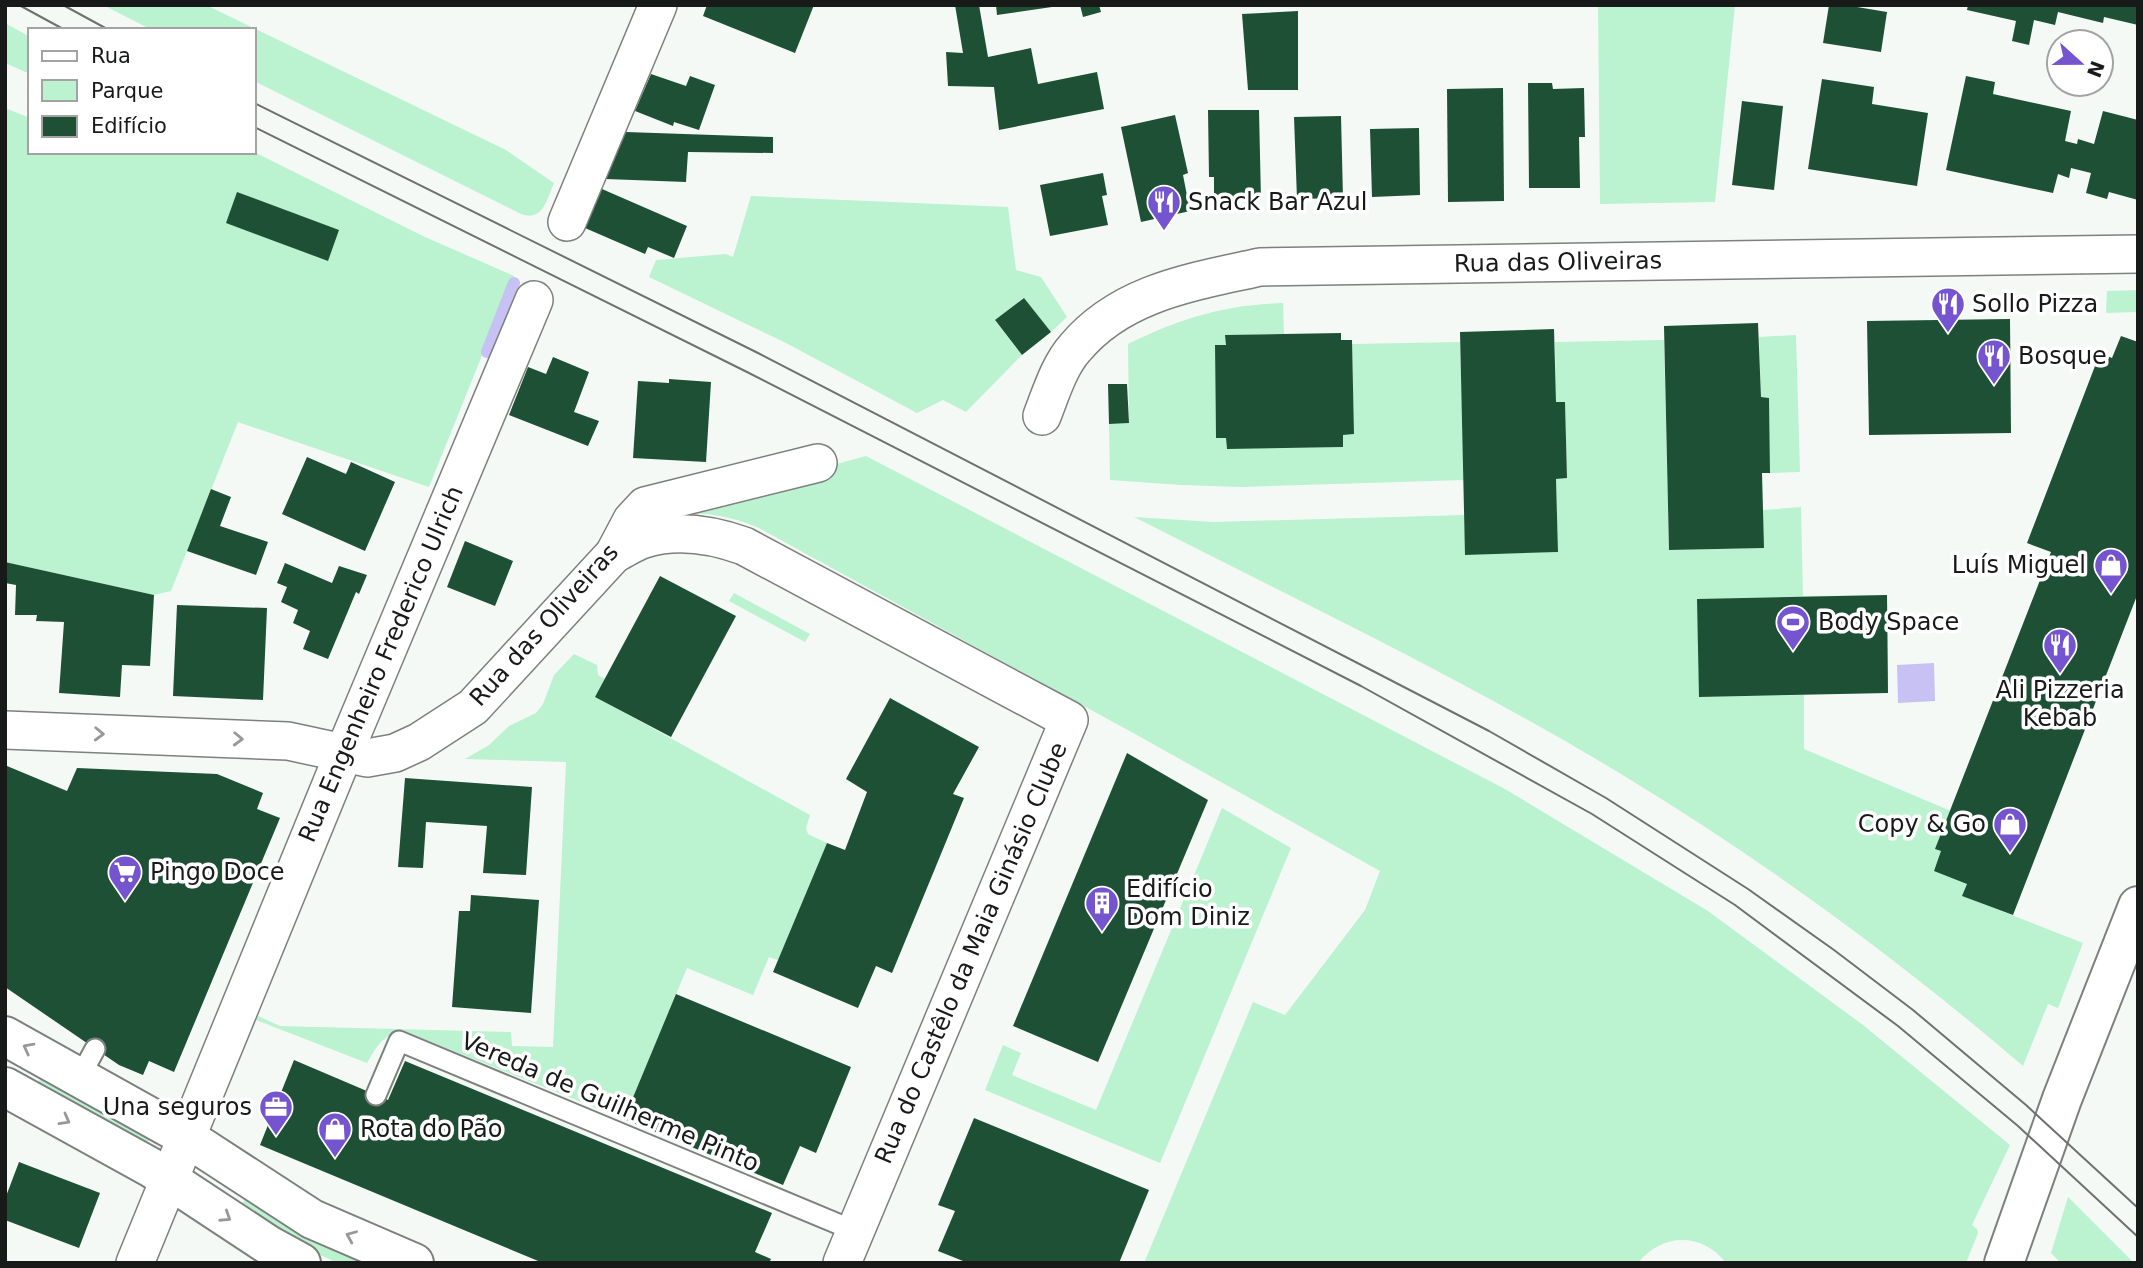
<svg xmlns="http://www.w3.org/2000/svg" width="2143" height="1268" font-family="'DejaVu Sans',sans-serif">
<rect width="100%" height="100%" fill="#f4f9f6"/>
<g fill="#bbf2d0">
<path d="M103,5H206L506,150L554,183C547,199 543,222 521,214L254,81V30H152Z"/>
<polygon points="1598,5 1735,5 1715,202 1600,204"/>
<polygon points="5,23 30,37 30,74 5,63"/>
<polygon points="5,108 30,118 30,152 254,152 425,237 514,276 429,487 238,422 171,591 154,595 5,562"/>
<polygon points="751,196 1008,207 1016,270 1041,277 1067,317 1051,332 1023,298 995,321 1022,355 966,412 943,400 917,413 786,343 649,277 656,260 726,254 733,257"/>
<polygon points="2138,290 2138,312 2106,313 2107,291"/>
<path d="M1283,303L1284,334L1226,335V345L1215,346L1216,437L1226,438L1227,449L1343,447V435L1354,434L1352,344L1460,342L1464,480L1241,487L1181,485L1110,480L1109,424L1129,423L1128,344C1181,318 1224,305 1283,303Z"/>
<polygon points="1796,335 1800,472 1770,473 1769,398 1761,397 1759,337"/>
<path d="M1664,340L1669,550L1763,548V510L1801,507L1803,596L1887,595L1888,683L1699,687V697L1804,695V749L1951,811L1936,849L1941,851L1967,884L1963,896L2083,943L2058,1008L2048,1004L2023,1066C1897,958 1763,860 1621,774C1464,679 1297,600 1134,517L1213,522L1464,515L1466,555L1558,552L1556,479L1567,478L1565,402H1556L1555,342Z"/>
<path d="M866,456L1505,789L1708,911L1863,1025L2010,1145L1972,1225L1977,1229L1978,1233L1966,1263H1726C1702,1232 1662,1233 1638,1263H1144L1253,1002L1285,1015L1365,910L1380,871L1135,734L759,528C720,512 694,512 652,514Z"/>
<polygon points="734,593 810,634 805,642 729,601"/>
<path d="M574,654L597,665L598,675L605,679L596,697L810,815L806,828L808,834L827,843L778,960L769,957L753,995L687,968L624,1119L411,1034C385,1030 379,1043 367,1063L256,1020L258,1016L280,1026L511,1032L512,1046L553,1047L566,762L465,759L489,745L509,726L536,713L543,704L554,675Z"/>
<polygon points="1222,808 1291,848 1160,1163 985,1090 1003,1045 1021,1053 1012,1075 1096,1110"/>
<polygon points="42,1076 149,1138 149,1141 144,1143 37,1084"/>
<polygon points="2068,1197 2134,1263 2061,1263 2051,1253"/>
<polygon points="245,1199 296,1230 370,1263 333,1261 291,1241 240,1208"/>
</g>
<polygon fill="#c7c1f4" points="1934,663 1935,701 1898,703 1897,665"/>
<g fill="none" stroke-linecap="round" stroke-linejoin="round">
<polyline stroke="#c7c1f4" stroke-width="12" points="487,352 514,283"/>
</g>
<g fill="#1e5035">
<polygon points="707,5 814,5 795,53 703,16"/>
<polygon points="955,5 979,5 988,57 1031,48 1038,84 1097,72 1104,109 999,130 994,87 948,86 946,52 963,53"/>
<polygon points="996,5 1051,5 1052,7 997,15"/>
<polygon points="1080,5 1099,5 1101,12 1083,17"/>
<polygon points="1829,5 1845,5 1887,12 1881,52 1823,43"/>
<polygon points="1968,5 2138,5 2138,25 2104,17 2103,23 2058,12 2055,25 2034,20 2029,45 2012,41 2016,21 1967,10"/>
<polygon points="1298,11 1298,90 1248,90 1242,14"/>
<polygon points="651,74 686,86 690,76 715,85 699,130 674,122 673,126 635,111"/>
<polygon points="1966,76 1995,82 1993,94 2071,111 2065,141 2077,144 2078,139 2094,144 2103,111 2138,120 2138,200 2109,192 2107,199 2086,193 2091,173 2071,168 2069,178 2058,174 2053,193 1946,170"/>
<polygon points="1822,79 1874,87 1872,104 1928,113 1917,186 1808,169"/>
<polygon points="1528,83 1552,83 1553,89 1584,88 1585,137 1579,137 1580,188 1529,188"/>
<polygon points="1503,88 1504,201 1448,202 1447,89"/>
<polygon points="1742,101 1783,106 1774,190 1732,185"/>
<polygon points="1208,110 1259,110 1261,200 1214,200 1214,177 1209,177"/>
<polygon points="1175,115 1188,173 1183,175 1190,211 1141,222 1121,127"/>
<polygon points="1341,116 1343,198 1297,199 1294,117"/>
<polygon points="1419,128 1420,195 1372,197 1370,129"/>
<polygon points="626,132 773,137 773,153 688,152 686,182 606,179"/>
<polygon points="1103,173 1107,195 1102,196 1108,225 1050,236 1040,185"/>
<polygon points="602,189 687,226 674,258 648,247 645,254 585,228"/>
<polygon points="237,192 339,230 328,261 226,223"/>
<polygon points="1024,298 1051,332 1022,355 995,320"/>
<polygon points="2010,319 2011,433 1869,435 1867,321"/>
<polygon points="1758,323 1761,397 1769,398 1770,473 1762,473 1764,548 1669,550 1664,326"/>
<polygon points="1554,329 1556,402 1565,402 1567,478 1556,479 1558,552 1465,555 1460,332"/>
<polygon points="1341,333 1341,340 1352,340 1354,434 1343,435 1343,447 1227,449 1226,438 1216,438 1215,345 1226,345 1225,335"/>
<polygon points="2121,336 2138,342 2138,593 2013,915 1962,896 1967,884 1934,871 1941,851 1935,849 2051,552 2027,543 2100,353 2112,358"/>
<polygon points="553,357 589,372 574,412 599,421 588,446 509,415 528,367 546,374"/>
<polygon points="669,379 711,382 706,462 633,458 638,381 669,383"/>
<polygon points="1108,384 1127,384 1129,423 1109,424"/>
<polygon points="307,457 346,474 351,462 395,482 365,551 282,514"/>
<polygon points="211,489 231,497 220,526 268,542 256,575 187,551"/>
<polygon points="465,541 513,561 495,606 447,587"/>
<polygon points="5,562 154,595 150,666 122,665 120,697 59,693 64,622 36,621 37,615 15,615 16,585 5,583"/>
<polygon points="285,563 332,583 339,566 367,575 359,594 356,592 328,659 303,649 310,631 293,623 298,610 281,602 287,587 277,583"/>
<polygon points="660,576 736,616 671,737 595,697"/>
<polygon points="1887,595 1888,693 1699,697 1697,599"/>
<polygon points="177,605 267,608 263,700 173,696"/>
<polygon points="890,698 979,747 953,794 964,798 892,973 876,966 858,1008 773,972 827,843 845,850 867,792 846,779"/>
<polygon points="1127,753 1208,800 1098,1062 1013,1026"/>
<polygon points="7,766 67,791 77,768 217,774 263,793 257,809 280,818 174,1072 149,1061 143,1075 119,1065 5,987 5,771"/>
<polygon points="405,778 532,787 526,875 483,873 487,826 426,822 423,868 398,867"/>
<polygon points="471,895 539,900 531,1013 452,1007 459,911 470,911"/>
<polygon points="676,994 851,1067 816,1153 800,1146 783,1185 624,1119"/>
<polygon points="294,1060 388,1100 405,1061 772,1213 755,1252 771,1259 769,1263 543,1263 260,1145"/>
<polygon points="974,1118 1149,1190 1119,1263 968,1263 938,1251 955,1211 938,1205"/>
<polygon points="19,1162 100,1193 79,1248 5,1220 5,1199"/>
</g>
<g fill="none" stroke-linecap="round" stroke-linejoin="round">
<g stroke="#7d817e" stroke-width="23">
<g id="lane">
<polyline points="80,1077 95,1049"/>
<polyline points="376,1095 399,1041 855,1231"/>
</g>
</g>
<g stroke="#7d817e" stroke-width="40">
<g id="street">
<polyline points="567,222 658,5"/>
<path d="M1042,416C1051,393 1059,366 1075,348C1122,292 1193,282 1260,267L2138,254"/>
<path d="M614,554C624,549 634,542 644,539C677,529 713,535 744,546L1069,720L842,1263"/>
<polyline points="5,730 288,741 367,758 395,753 419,742 473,707 614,554 632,520 645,506 818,463"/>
<polyline points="135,1263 344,753 534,300"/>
</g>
</g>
<g stroke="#7d817e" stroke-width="42">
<g id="secondary">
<polyline points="5,1036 186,1137 312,1219 414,1263"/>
<polyline points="5,1087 150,1167 270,1246 301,1263"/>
<polyline points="2004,1263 2062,1099 2138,906"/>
</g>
</g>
<use href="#lane" stroke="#fff" stroke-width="19"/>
<use href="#street" stroke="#fff" stroke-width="37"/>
<use href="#secondary" stroke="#fff" stroke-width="38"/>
<g stroke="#6e716f" stroke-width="2">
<polyline points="19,5 65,30"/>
<polyline points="63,5 109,30"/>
<polyline points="254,103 758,353 1371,670 1489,731 1606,798 1748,889 1834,950 1913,1010 2026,1105 2138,1208"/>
<polyline points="254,127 747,372 1361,686 1592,814 1735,905 1898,1026 2018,1126 2138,1237"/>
</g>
</g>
<defs><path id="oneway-chevron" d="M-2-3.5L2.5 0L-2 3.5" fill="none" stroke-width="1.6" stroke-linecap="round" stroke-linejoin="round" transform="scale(1.75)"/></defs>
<g stroke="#979898">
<use href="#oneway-chevron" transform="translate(99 734) rotate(2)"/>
<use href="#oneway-chevron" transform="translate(238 739) rotate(2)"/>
<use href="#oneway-chevron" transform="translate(28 1048) rotate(-152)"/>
<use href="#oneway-chevron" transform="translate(65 1120) rotate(29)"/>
<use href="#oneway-chevron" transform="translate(226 1217) rotate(33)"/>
<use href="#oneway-chevron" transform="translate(351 1236) rotate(-157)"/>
</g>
<defs>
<g id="restaurant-pin" transform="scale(1.75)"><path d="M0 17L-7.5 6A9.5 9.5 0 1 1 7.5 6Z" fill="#7455cf" stroke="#fff"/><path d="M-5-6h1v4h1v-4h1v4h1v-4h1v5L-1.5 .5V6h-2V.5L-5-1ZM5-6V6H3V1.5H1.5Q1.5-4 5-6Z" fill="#fff"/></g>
<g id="shop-pin" transform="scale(1.75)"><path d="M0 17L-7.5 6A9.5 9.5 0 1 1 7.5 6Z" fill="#7455cf" stroke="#fff"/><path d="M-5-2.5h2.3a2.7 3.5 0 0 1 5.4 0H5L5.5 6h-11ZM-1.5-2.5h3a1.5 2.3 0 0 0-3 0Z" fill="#fff"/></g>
<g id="stadium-pin" transform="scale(1.75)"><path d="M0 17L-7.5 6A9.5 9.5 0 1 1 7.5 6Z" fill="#7455cf" stroke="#fff"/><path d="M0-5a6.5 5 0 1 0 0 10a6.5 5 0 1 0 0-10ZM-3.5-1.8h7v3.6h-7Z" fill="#fff"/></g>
<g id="supermarket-pin" transform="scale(1.75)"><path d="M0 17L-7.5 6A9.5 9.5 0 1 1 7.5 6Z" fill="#7455cf" stroke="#fff"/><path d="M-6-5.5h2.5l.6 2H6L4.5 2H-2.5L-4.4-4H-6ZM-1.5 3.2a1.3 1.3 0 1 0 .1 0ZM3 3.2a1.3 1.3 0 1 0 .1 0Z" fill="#fff"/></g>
<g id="building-pin" transform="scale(1.75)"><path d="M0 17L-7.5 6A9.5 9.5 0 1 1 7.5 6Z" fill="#7455cf" stroke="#fff"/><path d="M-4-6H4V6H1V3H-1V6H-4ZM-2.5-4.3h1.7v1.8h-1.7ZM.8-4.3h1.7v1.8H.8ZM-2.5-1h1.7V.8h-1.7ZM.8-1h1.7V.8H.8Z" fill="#fff"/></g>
<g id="office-pin" transform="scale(1.75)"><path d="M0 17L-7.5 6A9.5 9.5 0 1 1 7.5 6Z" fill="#7455cf" stroke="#fff"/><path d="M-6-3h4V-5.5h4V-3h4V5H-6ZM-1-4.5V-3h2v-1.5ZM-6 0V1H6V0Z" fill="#fff"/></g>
</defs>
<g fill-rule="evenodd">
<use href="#restaurant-pin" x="1164" y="202"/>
<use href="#restaurant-pin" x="1948" y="304"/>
<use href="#restaurant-pin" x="1994" y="356"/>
<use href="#shop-pin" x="2111" y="565"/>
<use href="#stadium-pin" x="1793" y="622"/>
<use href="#restaurant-pin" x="2060" y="645"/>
<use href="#shop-pin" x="2010" y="824"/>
<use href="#supermarket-pin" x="125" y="872"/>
<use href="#building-pin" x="1102" y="903"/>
<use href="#office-pin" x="276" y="1107"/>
<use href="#shop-pin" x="335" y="1129"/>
</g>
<g text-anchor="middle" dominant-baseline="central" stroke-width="7" stroke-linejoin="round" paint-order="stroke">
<g font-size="24" fill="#181a19" stroke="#fff" text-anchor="start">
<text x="1188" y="202">Snack Bar Azul</text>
<text x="1972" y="304">Sollo Pizza</text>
<text x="2018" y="356">Bosque</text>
<text x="2086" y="565" text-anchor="end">Luís Miguel</text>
<text x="1818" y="622">Body Space</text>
<text x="2060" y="690" text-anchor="middle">Ali Pizzeria<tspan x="2060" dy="28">Kebab</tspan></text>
<text x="1986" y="824" text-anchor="end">Copy &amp; Go</text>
<text x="150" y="872">Pingo Doce</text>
<text x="1126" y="889">Edifício<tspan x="1126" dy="28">Dom Diniz</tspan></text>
<text x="252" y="1107" text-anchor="end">Una seguros</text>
<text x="360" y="1129">Rota do Pão</text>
</g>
<g font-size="24" fill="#181a19" stroke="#fff">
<text transform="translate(1558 262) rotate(-1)">Rua das Oliveiras</text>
<text transform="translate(544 625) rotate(-48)">Rua das Oliveiras</text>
<text transform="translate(381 664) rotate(-67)">Rua Engenheiro Frederico Ulrich</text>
<text transform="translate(971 953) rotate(-67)">Rua do Castêlo da Maia Ginásio Clube</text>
<text transform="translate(610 1102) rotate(23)">Vereda de Guilherme Pinto</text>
</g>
</g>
<rect width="2143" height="1268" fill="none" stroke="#181a19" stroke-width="14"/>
<rect x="28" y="28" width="228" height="126" fill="#ffffff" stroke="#a3a3a3" stroke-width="2"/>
<rect x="42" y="51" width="35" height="10" fill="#ffffff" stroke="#a3a3a3" stroke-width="2"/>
<text x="91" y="63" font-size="21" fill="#181a19">Rua</text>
<rect x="42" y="80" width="35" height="21" fill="#bbf2d0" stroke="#a3a3a3" stroke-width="2"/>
<text x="91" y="98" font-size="21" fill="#181a19">Parque</text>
<rect x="42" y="116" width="35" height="21" fill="#1e5035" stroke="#a3a3a3" stroke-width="2"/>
<text x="91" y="133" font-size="21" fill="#181a19">Edifício</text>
<g transform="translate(2080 63) rotate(111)"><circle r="33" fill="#ffffff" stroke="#a3a3a3" stroke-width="2"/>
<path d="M0-5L12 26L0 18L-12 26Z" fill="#7455cf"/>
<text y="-10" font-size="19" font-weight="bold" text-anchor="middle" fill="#181a19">N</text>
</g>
</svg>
